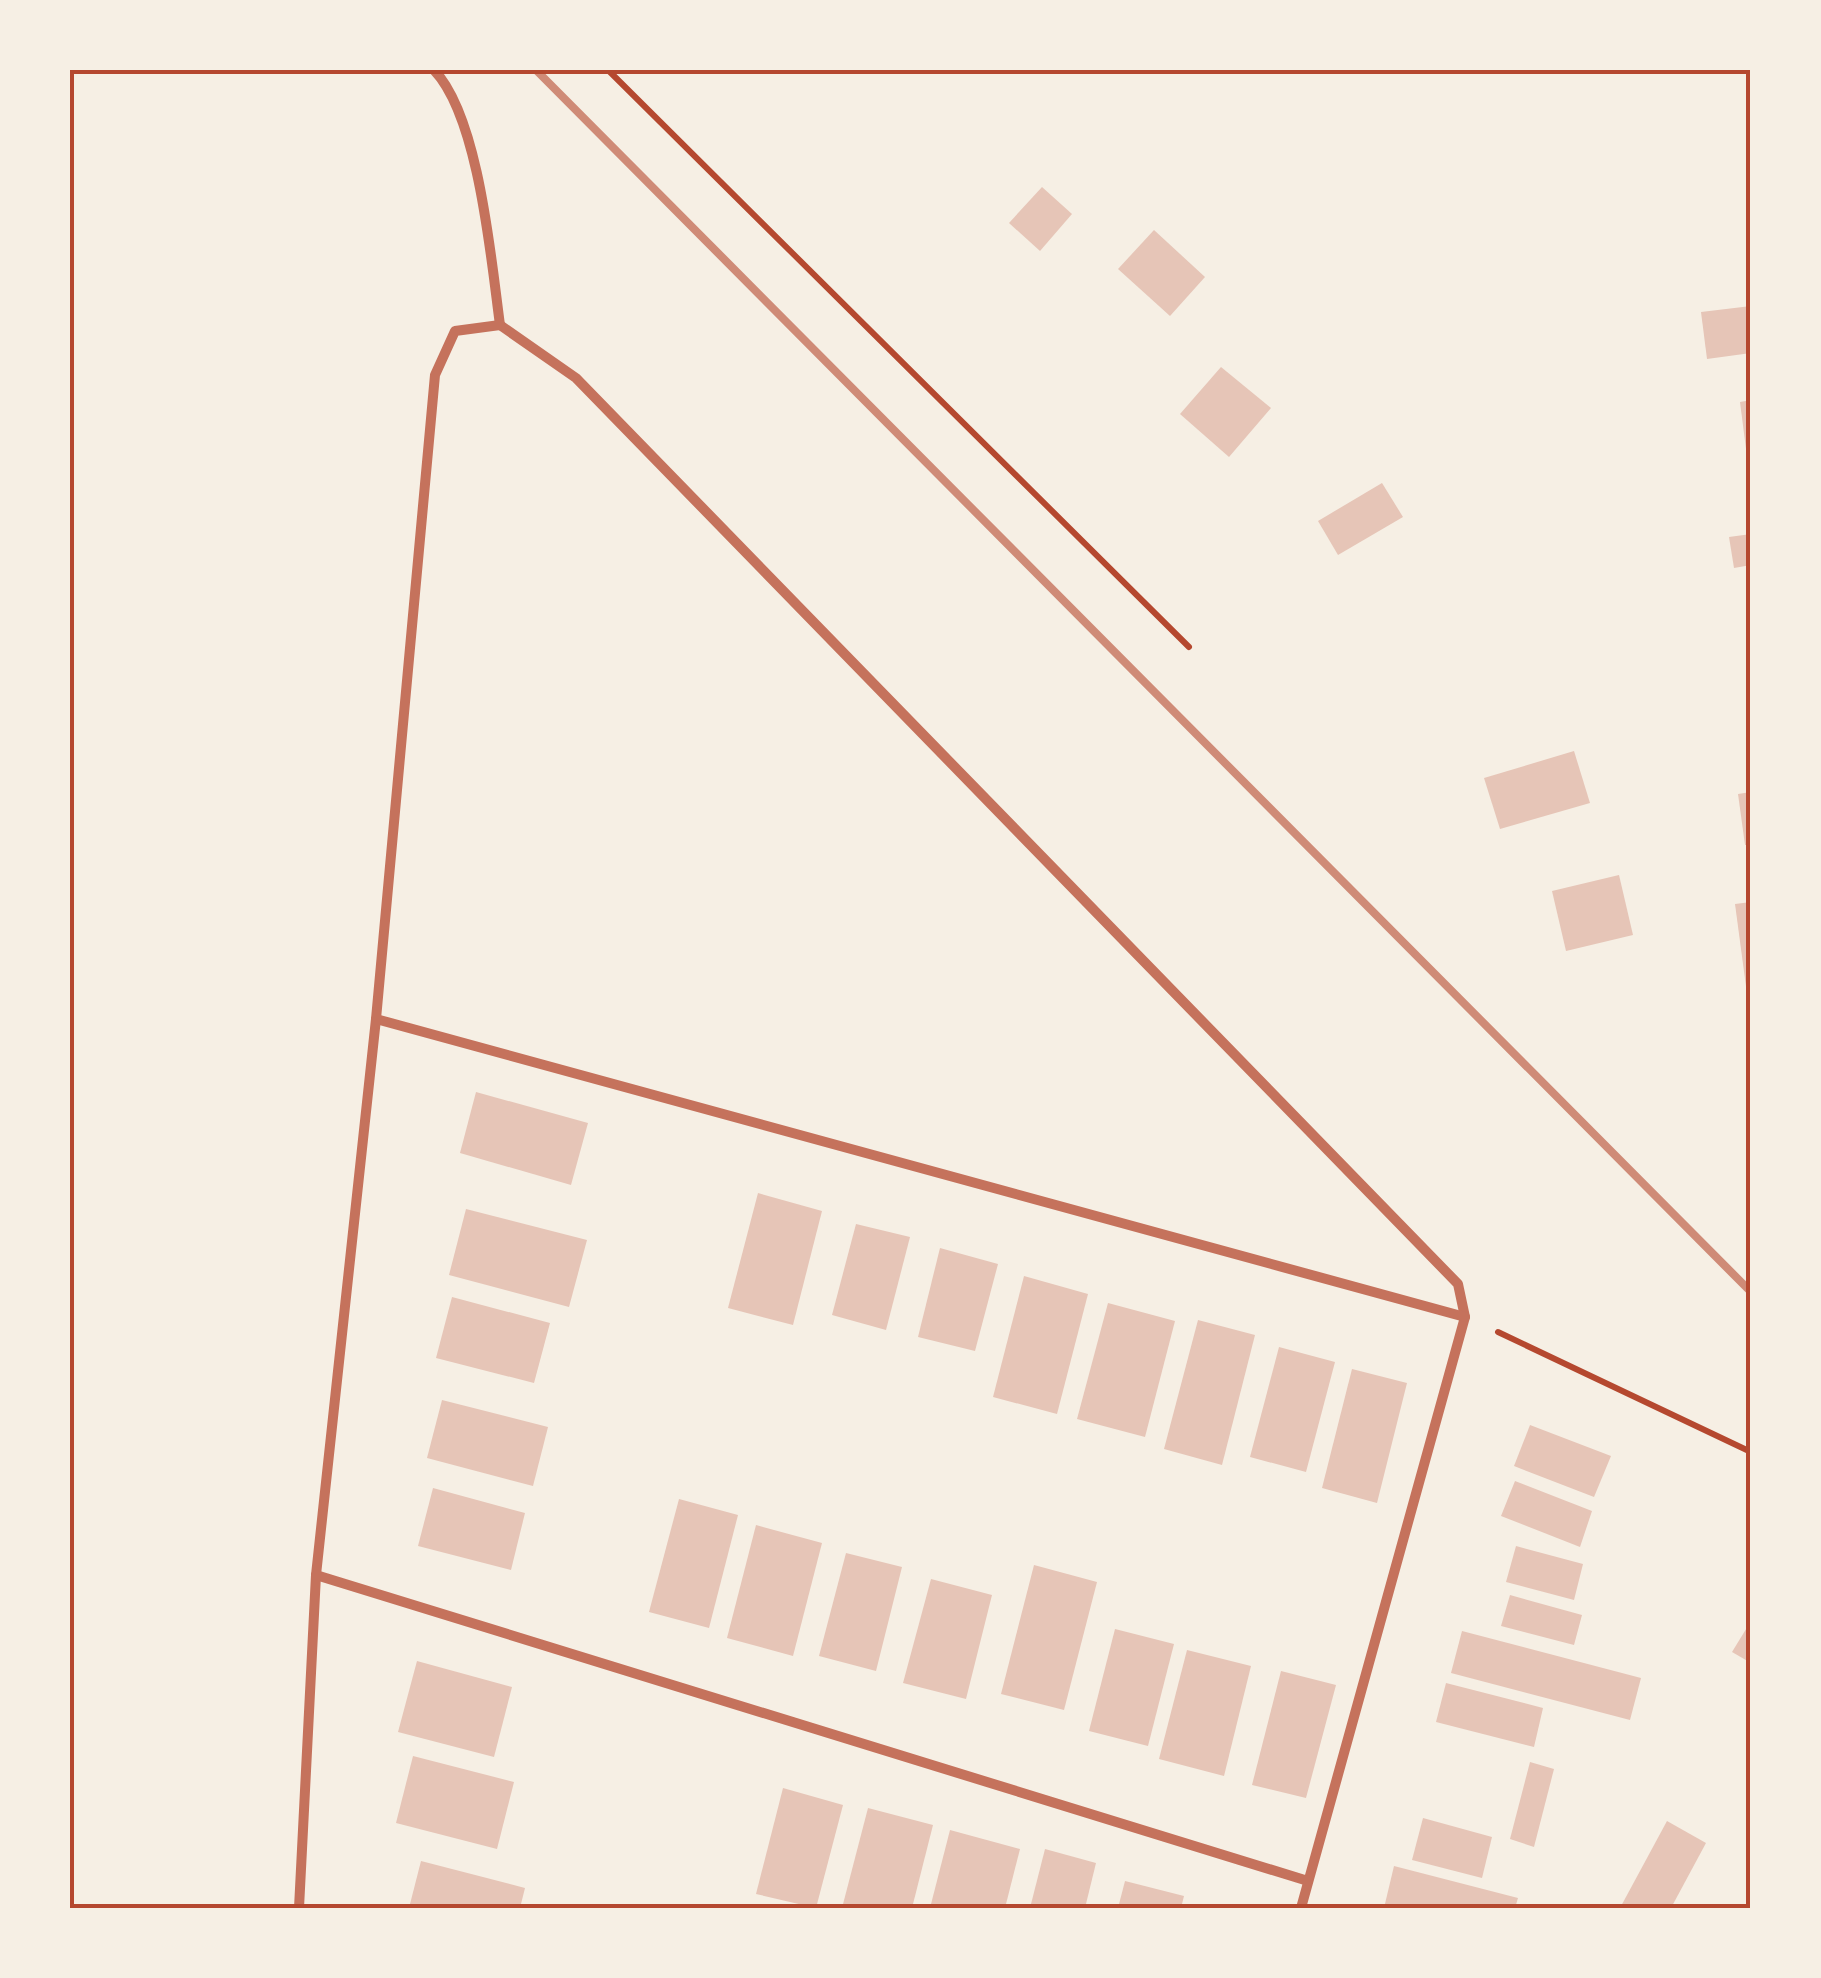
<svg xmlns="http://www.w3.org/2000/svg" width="1821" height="1978" font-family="Commissioner,sans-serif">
<rect width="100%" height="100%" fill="#f6efe4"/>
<g fill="#e6c5b7">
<polygon points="1042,187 1072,214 1040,251 1009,223"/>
<polygon points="1154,230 1205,277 1170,316 1118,269"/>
<polygon points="1751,306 1751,353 1707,359 1701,312"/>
<polygon points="1221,367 1271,408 1229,457 1180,414"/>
<polygon points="1751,400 1751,448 1746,449 1740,402"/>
<polygon points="1382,483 1403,517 1338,555 1318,521"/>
<polygon points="1751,534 1751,565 1734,568 1729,537"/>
<polygon points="1574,751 1590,803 1500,829 1484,778"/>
<polygon points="1751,792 1751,845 1745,845 1738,794"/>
<polygon points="1619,875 1633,935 1566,951 1552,891"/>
<polygon points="1751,902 1751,994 1747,994 1735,904"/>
<polygon points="476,1092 588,1123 571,1185 460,1153"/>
<polygon points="758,1193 822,1211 793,1325 728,1308"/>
<polygon points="466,1209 587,1240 569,1307 449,1275"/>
<polygon points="856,1224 910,1237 886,1330 832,1315"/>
<polygon points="940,1248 998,1264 975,1351 918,1337"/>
<polygon points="1024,1276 1088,1294 1057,1414 993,1397"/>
<polygon points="452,1297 550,1323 534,1383 436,1358"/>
<polygon points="1108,1303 1175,1321 1145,1437 1077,1419"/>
<polygon points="1198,1320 1255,1335 1222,1465 1164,1449"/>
<polygon points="1279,1347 1335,1362 1306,1472 1250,1457"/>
<polygon points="1352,1369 1407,1383 1377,1503 1322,1488"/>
<polygon points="442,1400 548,1427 533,1486 427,1458"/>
<polygon points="1530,1425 1611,1456 1594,1497 1514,1466"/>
<polygon points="1515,1481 1592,1511 1580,1547 1501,1516"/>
<polygon points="433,1488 525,1513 511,1570 418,1546"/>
<polygon points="679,1499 738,1515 709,1628 649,1612"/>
<polygon points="756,1525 822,1543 793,1656 727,1638"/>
<polygon points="1516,1546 1583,1564 1574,1600 1506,1582"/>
<polygon points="846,1553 902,1567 876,1671 819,1656"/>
<polygon points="1034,1565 1097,1582 1064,1710 1001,1694"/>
<polygon points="931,1579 992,1595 966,1699 903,1683"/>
<polygon points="1510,1595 1582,1615 1574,1645 1501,1626"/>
<polygon points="1751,1621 1751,1663 1732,1652"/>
<polygon points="1115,1629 1174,1644 1148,1746 1089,1731"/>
<polygon points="1462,1631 1641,1678 1630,1720 1451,1673"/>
<polygon points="1187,1650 1251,1666 1224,1776 1159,1759"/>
<polygon points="417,1661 512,1687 494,1757 398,1732"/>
<polygon points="1281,1671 1336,1685 1306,1798 1252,1785"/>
<polygon points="1446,1683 1543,1708 1534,1747 1436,1722"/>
<polygon points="413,1756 514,1782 497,1849 396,1823"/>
<polygon points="1530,1762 1554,1769 1534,1847 1510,1839"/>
<polygon points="783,1788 843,1805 816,1908 756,1894"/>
<polygon points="868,1808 933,1825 912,1908 842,1908"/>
<polygon points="1423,1818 1492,1837 1482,1878 1412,1860"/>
<polygon points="1667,1821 1706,1843 1671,1908 1620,1908"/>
<polygon points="950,1830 1020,1849 1005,1908 930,1908"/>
<polygon points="1045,1849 1096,1863 1085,1908 1030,1908"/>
<polygon points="421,1861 525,1888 520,1908 409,1908"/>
<polygon points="1394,1866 1518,1898 1515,1908 1384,1908"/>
<polygon points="1125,1881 1184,1896 1181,1908 1118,1908"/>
</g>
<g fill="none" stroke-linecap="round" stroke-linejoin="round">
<g stroke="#b5482f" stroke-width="6">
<polyline points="608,70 1189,647"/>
<polyline points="1498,1332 1751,1452"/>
</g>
<g stroke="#c5725c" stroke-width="10">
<path d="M434,70C479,117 491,259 500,325"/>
<polyline points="500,325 576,378 1458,1284 1465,1317 1301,1908"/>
<polyline points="376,1019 1465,1317"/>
<polyline points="316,1575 1308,1881"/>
<polyline points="299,1908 316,1575 376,1019 435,375 455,331 500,325"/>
</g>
<polyline stroke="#cf8b77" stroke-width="8" points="536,70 1751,1292"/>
</g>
<rect width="1821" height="1978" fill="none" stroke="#f6efe4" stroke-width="145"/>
<rect x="72" y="72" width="1676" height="1834" fill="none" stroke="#b5482f" stroke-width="4"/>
</svg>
